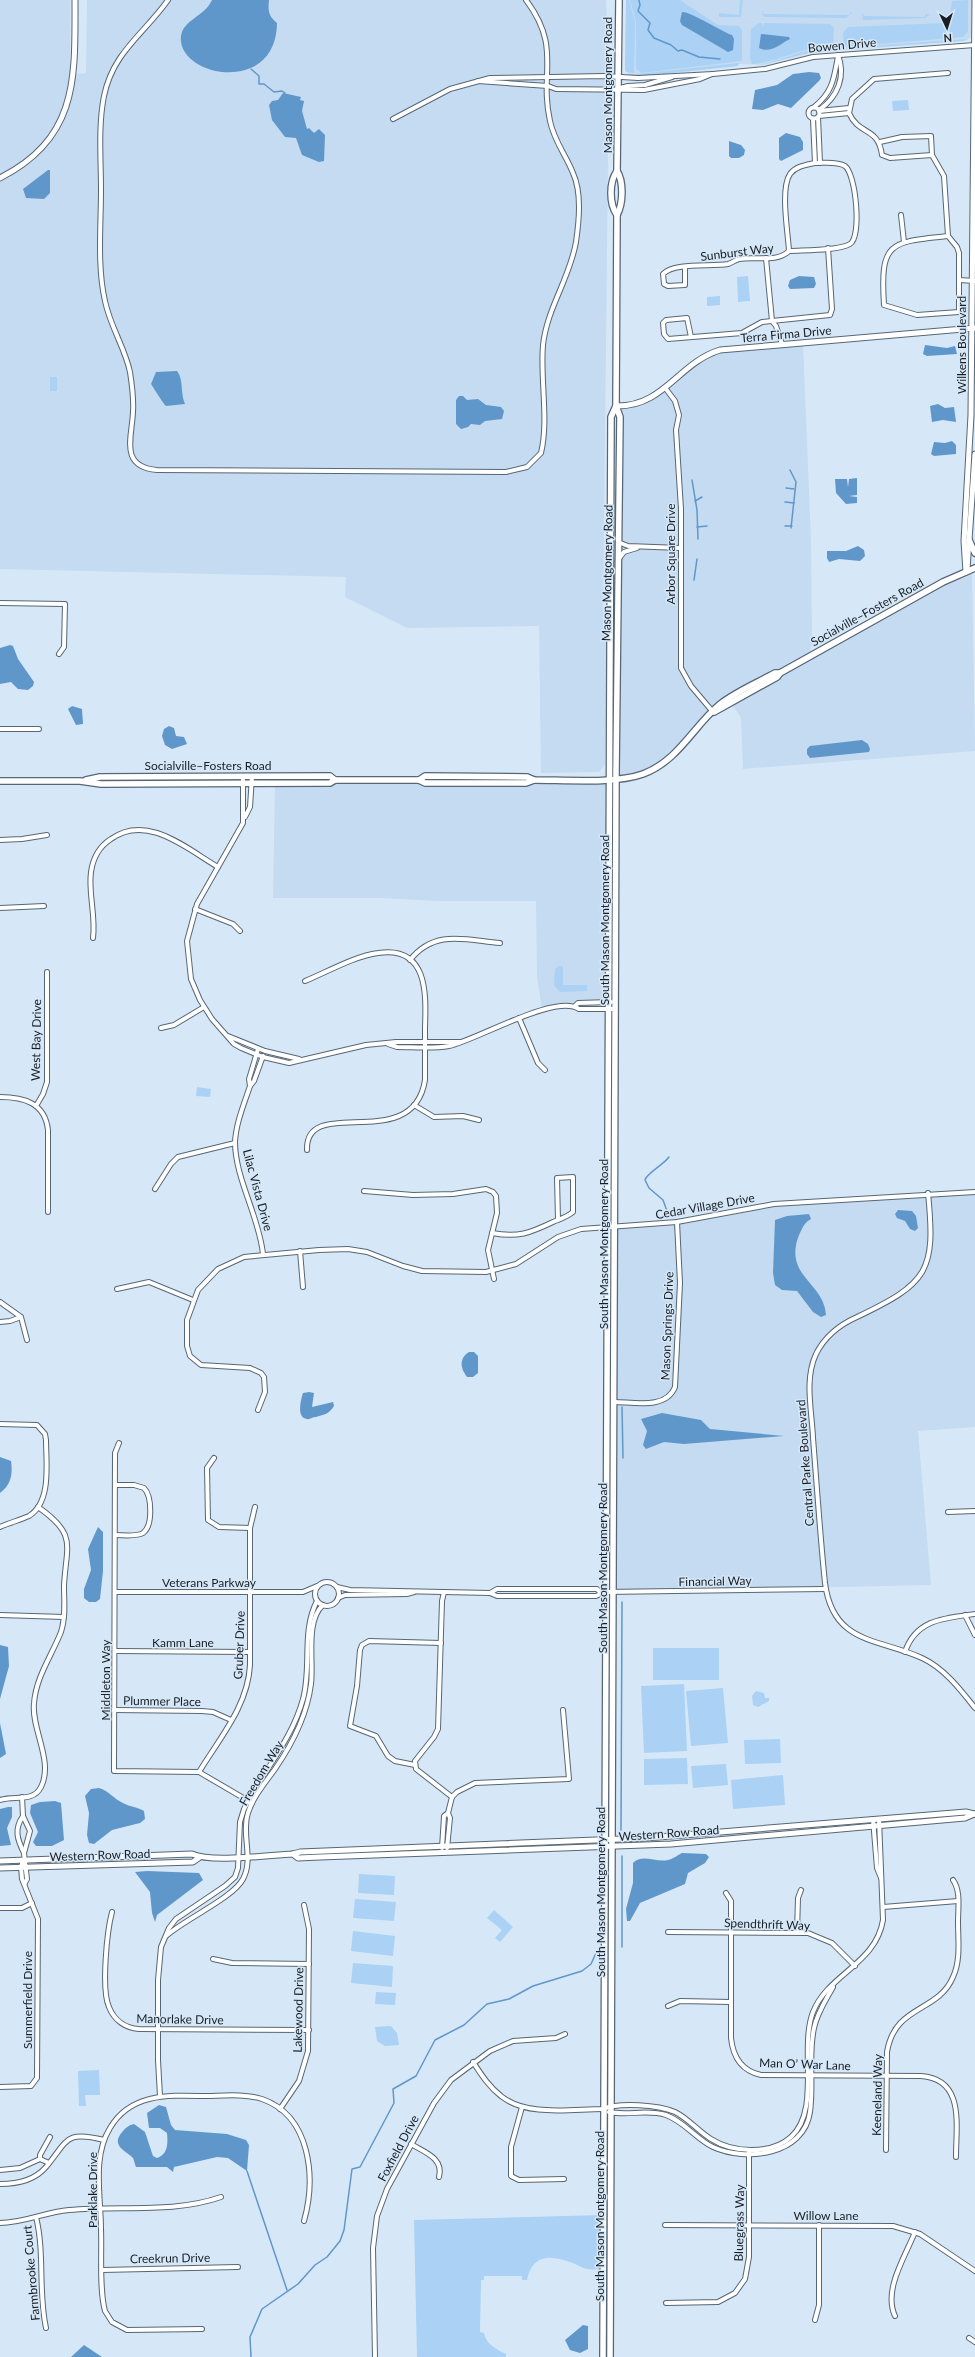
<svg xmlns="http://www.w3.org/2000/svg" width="975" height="2357" font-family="Lato,sans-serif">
<rect width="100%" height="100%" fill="#d6e8f8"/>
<g fill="#c4dbf1">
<polygon points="0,0 70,0 70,75 86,73 87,0 606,0 609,65 603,627 608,627 608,654 606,668 605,764 599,772 541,773 539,626 407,628 345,597 346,577 0,569"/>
<polygon points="626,0 973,0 972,1 971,34 970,38 963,41 811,53 763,65 740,64 636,77 629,75 625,69"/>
<polygon points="803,342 811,541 812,644 808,657 966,572 972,572 975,751 743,769 741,718 732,704 780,673 720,704 688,740 651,771 616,779 615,848 609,848 608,1002 578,1003 575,1006 542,1010 537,976 536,901 437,901 380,898 273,898 275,783 335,780 419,780 425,783 616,779 620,417 616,406 647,400 711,353"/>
<polygon points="975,1192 975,1427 918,1431 931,1585 613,1592 614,1227 662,1224 755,1207"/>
</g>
<g fill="#abd1f5">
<polygon points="626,0 629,0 635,22 634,73 626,72 625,69"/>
<polygon points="630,0 680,0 718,25 739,26 742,30 742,61 641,73 636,68 636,22"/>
<polygon points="740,0 743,0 741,17 719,17 719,13 739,15"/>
<polygon points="968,0 968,32 963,37 844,47 843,33 848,27 946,23 950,19 952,1"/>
<polygon points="762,11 764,14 850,15 850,12 852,13 846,18 766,17 763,16"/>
<polygon points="862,13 864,16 925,17 925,14 930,14 925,18 863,20"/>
<path d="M759,23H762L763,27L764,23L830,24L834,28L833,48C805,44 779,62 752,64L750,58L751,29Z"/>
<polygon points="969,39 963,41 845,49 855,47"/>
<polygon points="827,49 832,50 804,54 757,66 806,51"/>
<polygon points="739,63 738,66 636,77 629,75"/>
<polygon points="908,100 909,110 893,111 892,101"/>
<polygon points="748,276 750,301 738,302 737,277"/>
<polygon points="720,296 720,305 707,306 707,297"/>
<rect x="50" y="377" width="7" height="14"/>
<polygon points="558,966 563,966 563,985 587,985 587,991 560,992 554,985 555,969"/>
<polygon points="197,1087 211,1089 210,1097 196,1096"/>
<rect x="653" y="1648" width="66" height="32"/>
<polygon points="684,1684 687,1751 644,1753 641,1686"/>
<polygon points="723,1688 728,1743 691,1746 686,1691"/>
<polygon points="756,1691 764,1693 765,1698 769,1698 769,1701 758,1707 753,1705 752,1696"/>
<polygon points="780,1739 781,1763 745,1764 744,1740"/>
<polygon points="687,1758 688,1784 644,1785 644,1759"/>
<polygon points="726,1764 728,1785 693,1788 691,1766"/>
<polygon points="783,1775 785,1805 733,1809 731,1780"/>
<polygon points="359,1874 395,1876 394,1895 358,1893"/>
<polygon points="355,1899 396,1902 394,1921 353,1918"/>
<polygon points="494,1910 513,1927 500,1942 495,1938 502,1930 487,1918"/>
<polygon points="353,1931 395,1936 393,1956 351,1951"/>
<polygon points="353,1963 393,1966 392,1987 351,1983"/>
<polygon points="376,1992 396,1993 395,2005 375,2004"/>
<polygon points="391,2026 397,2033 399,2045 385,2046 377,2041 375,2027"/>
<polygon points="99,2070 100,2095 85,2095 86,2106 79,2106 78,2071"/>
<path d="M603,2215V2269C598,2269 592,2270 587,2269C582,2268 578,2265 573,2263C551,2255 533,2253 527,2280H522V2276H484V2280H481L480,2332L484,2333C485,2343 497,2350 506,2354V2357H417L414,2220Z"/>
</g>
<g fill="#6097ca">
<path d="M212,0H269C268,10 268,16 277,23C276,97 176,76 181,36C183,20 205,16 212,0Z"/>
<path d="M682,12C689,11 721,31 732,35L734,39L733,50L728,52L682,25L680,21Z"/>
<path d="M761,34L789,37L790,39C780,44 770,54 759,48Z"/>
<polygon points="809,72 819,73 821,78 819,81 791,108 778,104 763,110 752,109 755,90 777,85 793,74"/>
<polygon points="283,93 301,97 300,100 304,101 302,111 307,129 309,128 314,133 319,129 325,135 324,161 319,162 302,155 296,138 285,137 272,120 269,105 272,101 278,100"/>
<polygon points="786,133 800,137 803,142 803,150 781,161 779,159 779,138"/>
<polygon points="729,141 741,145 745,150 744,155 739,158 731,158 729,156"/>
<polygon points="48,170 50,170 50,193 44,199 26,198 23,189"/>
<polygon points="799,276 814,277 816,284 814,288 790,289 788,286 790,280"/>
<polygon points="925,345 947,348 955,346 957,354 927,356 923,354"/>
<path d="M177,371C184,380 180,393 185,404L166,406C162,402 155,390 151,384L156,372Z"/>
<polygon points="459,396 463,396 467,400 478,399 486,405 501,407 504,411 502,419 485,421 480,425 471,424 468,427 461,429 456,424 456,400"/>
<polygon points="938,404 945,408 954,407 956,422 943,420 932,422 930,406"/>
<polygon points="952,441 956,445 956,454 934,456 931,454 934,442 945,443"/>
<polygon points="857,478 857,495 849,496 857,497 857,503 846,504 836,493 835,479 847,479 848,487 849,479"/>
<polygon points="858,546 864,550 865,556 860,561 839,559 829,562 827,558 827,551 846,551"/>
<polygon points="10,645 13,646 18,659 34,682 33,686 28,690 18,689 11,682 0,684 0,648"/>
<polygon points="72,706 82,709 83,724 76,725 68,709"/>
<polygon points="169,726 174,728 176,736 184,737 187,744 172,749 165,745 162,736 164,729"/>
<polygon points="862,740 868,744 870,749 869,752 810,758 807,754 807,749 810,746"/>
<polygon points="898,1210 912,1211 916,1216 918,1228 915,1231 910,1229 905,1221 897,1218 895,1214"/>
<path d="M809,1214L811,1219C804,1223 803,1227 799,1235C783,1276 824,1282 826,1315L821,1317L813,1312L797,1291L782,1290L775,1285L773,1273L775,1220L787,1216Z"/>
<path d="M469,1352H474L478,1356V1373L473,1377H467C460,1368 459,1358 469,1352Z"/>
<path d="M309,1392L314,1393L312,1407L333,1402L334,1406C328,1415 325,1414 316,1417C312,1417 310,1420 307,1419C296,1418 301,1399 303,1393Z"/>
<polygon points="662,1413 701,1420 710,1429 784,1436 684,1444 664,1442 646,1449 643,1445 647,1431 641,1419"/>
<path d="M0,1457L11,1461C13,1474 11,1485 0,1493Z"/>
<polygon points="98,1527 103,1532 103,1571 100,1599 96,1602 89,1602 84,1598 84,1589 91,1570 88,1549"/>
<polygon points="0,1645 8,1647 9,1666 0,1699"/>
<polygon points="0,1723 6,1754 0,1758"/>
<path d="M99,1788C109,1791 114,1799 123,1803C130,1807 138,1807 144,1811L145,1819L140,1823L112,1830L94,1844L89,1843L87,1835L89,1813L85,1796L91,1789Z"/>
<polygon points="55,1801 61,1803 64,1840 52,1846 36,1846 33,1842 38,1832 30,1813 31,1805 40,1802"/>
<polygon points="8,1807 12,1807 12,1817 7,1828 11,1845 0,1846 0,1809"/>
<path d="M682,1853L706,1854L709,1857L705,1863L688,1873L685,1884L640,1903L630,1921H627L626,1909L633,1883V1863C642,1853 656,1863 668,1860C673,1859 678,1855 682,1853Z"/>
<polygon points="147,1871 199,1873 203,1880 157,1915 155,1922 152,1913 150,1892 135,1872"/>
<path d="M159,2105L166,2107L171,2125L175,2130L227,2134L246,2140L249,2145L247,2171L228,2158L217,2157L174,2167L173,2172L167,2167H136C135,2165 134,2160 133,2158C127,2151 109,2146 123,2131C127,2127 129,2125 134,2124L145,2132L153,2156L157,2158C168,2154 168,2144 167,2133L160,2128H149L147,2113Z"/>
<polygon points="583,2325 588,2326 588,2349 580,2353 570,2350 565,2340"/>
<polygon points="84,2345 102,2357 71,2357"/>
</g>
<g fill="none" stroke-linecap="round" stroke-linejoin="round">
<g stroke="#6097ca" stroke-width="1.5">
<polyline points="639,0 640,5 638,11 650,23 648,30 654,38 671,45 678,51 682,50 699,57 720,59"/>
<polyline points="251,69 259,76 259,84 264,84 274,92 282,91 285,93"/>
<polyline points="790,470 796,482 791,528"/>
<polyline points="692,480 697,510 698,539"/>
<polyline points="786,488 794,489"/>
<polyline points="695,501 702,497"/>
<polyline points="785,502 794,503"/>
<polyline points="785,526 792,526"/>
<polyline points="697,527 707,526"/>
<polyline points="694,580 697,559"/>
<path d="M667,1211L663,1200L649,1188L645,1180C646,1174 663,1165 669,1157"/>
<polyline points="622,1407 623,1458"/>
<polyline points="621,1830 622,1602"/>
<polyline points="622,1856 622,1947"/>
<polyline points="247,2171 287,2290"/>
<polyline points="251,2357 250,2337 262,2309 298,2284 315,2265 327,2257 340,2241 344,2230 352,2169 360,2167 394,2103 393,2089 416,2076 435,2040 464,2025 487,2004 509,1999 533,1986 582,1971 591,1964 596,1953"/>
</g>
<g stroke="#576674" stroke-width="6">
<g id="minor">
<path d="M168,0C144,34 113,52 104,96C98,126 101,160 101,190C101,226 97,266 105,301C110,326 125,348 130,372C132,385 134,398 133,412C132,437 119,467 157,470L506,472L527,467L541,453C549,420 540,379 543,345C547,308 570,278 576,242C579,221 582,193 573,173C566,155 554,141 550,121C539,72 562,48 526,0"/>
<polyline points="478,81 548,86 556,89 644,90 700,79 712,74"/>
<polyline points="620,88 628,86 645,85 672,77"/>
<path d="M814,107C833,92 834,78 838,56"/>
<circle cx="814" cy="113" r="5.5"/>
<path d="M819,110C838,97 846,76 838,55"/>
<polyline points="819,111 849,108"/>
<polyline points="819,116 849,113"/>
<polyline points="818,117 820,163"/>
<polyline points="393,119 450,89 490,78 605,76 638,78 713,74 765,69 813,57 975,45"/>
<polyline points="813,119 815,163"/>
<polyline points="880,142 902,137 931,136 932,155"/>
<path d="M815,163C823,163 837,161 845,166C856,174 862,237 850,244C838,251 804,250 789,251C788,232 780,189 790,174C796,166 806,165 815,163Z"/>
<polyline points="901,215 904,242"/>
<path d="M948,236L944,176L932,155L890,158L882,155C878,126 859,136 849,113L852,99L874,79L948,73"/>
<path d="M948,236L957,247L959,253V312L917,315L884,305C880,242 889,242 948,236Z"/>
<polyline points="766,258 772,321 776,326 782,344"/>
<path d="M685,267V285L668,286L664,284L663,274C674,262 711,267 728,264C732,263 735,260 739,259C755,256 777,263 789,251"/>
<polyline points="959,280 975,281"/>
<polyline points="691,337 687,318 666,320 663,323 664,334 668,339 742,333 762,322 830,315 832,309 828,248"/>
<polyline points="666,389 675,401 679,415 676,430 681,509 681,668 691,686 713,712"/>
<polyline points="618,542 628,546 680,548"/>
<polyline points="618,560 624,552 637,548"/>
<polyline points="0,603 65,604 64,647 59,654"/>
<polyline points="0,729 39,729"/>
<polyline points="243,776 243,823 197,904 187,941 191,979 200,1000 212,1019 234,1044 241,1048 263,1057 289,1063 366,1045 396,1042 460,1042"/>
<polyline points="245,817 250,807 252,776"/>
<polyline points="0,840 22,839 47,835"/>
<polyline points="0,908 44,906"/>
<polyline points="195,909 233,924 240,931"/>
<path d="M93,938C96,915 88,893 91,872C93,858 100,846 111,839C147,813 187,849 218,867"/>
<path d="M410,960C435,929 465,940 500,943"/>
<path d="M305,981C327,972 355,956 378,953C429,945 426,996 425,1028C425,1046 425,1063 425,1080C413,1156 305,1093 307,1150"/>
<polyline points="575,1006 578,1003 611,1002"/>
<polyline points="519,1018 538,1063 545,1070"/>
<polyline points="161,1028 174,1025 204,1007"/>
<polyline points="228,1036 265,1051 299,1059"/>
<path d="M388,1044L397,1047C413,1047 433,1049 449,1046C477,1040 556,993 579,1009H615"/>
<path d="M258,1049L249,1079L250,1086C244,1104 236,1123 235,1142C235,1178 259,1216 263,1254"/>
<polyline points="250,1086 254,1081 263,1056"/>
<path d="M0,1097C24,1097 45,1103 48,1130V1212"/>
<polyline points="414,1105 434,1117 463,1116 479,1120"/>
<polyline points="36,1106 43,1094 47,1082 47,972"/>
<polyline points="155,1189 171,1164 178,1157 235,1143"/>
<polyline points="364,1191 413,1195 453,1194 486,1189 493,1192 496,1196 497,1213 488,1250 494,1279"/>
<path d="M928,1193C936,1272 928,1283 857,1317C839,1325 825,1336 816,1354C804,1380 812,1411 813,1438C817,1487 820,1535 825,1583C833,1645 879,1638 922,1658C944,1668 961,1690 975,1708"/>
<path d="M492,1233C518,1238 530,1233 553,1222C560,1219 567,1217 573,1212V1177L557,1178L558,1220"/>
<polyline points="300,1251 303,1287"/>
<polyline points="117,1289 149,1282 193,1300"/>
<polyline points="0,1302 21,1317 27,1340"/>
<polyline points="0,1322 10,1321 21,1317"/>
<path d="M614,1402C633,1402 666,1410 675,1387L680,1283L677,1222"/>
<polyline points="258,1410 265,1392 264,1377 261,1373 250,1368 201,1365 190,1356 187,1346 187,1320 198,1290 218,1269 244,1257 319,1250 348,1249 367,1252 403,1266 422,1271 486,1272 516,1264 558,1237 581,1229 677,1222 774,1204 975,1192"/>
<path d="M0,1424L37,1425L45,1434L46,1440C46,1462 52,1502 29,1516C20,1520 9,1523 0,1527"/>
<polyline points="119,1443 115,1453 114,1771 199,1772 252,1803"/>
<polyline points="214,1458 207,1468 208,1520 219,1527 250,1528"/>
<polyline points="948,1512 975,1511"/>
<path d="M115,1535C124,1535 136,1537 143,1533C153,1526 152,1496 144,1488L134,1485H115"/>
<circle cx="327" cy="1594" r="12"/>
<polyline points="337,1587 350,1590 490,1593 497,1596 596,1596 605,1592 825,1589"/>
<polyline points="115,1592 303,1592 317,1586"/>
<polyline points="490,1593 497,1589 597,1589 600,1592"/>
<polyline points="338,1598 345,1595 407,1594 414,1592"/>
<polyline points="0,1615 64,1617"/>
<polyline points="965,1615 975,1635"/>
<polyline points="115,1651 250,1652"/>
<path d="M905,1652C916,1619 945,1618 975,1614"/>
<polyline points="114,1710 202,1711 213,1712 231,1720"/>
<polyline points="415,1765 395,1761 388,1756 376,1736 350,1726 357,1686 360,1650 362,1645 369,1641 441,1643"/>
<path d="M199,1772C219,1739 248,1706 250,1665V1528L255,1507"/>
<polyline points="22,1797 23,1816 30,1831 24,1853 27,1879 25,1883"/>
<polyline points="452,1797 457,1792 475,1783 569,1779 563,1710"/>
<path d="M0,1800C14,1795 33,1803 41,1787C54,1761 31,1729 34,1703C36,1677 52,1655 61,1632C66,1617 64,1601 64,1586C66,1545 78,1535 38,1507"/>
<path d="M23,1816C14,1829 17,1839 24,1853"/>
<polyline points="873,1819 877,1868 881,1878"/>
<polyline points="442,1848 444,1816 448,1813 452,1797 416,1769 415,1761 434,1737 438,1729 442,1601 444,1592"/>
<polyline points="447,1848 450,1818 448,1813"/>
<path d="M726,1893L731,1901V2038C733,2057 742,2071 761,2075L921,2076C965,2079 956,2125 956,2157"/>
<polyline points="883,1907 958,1901"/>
<polyline points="0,1908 22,1908 32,1903"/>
<path d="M112,1912C107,1931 101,1989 109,2007C114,2020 125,2028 139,2029L309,2030"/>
<polyline points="668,1932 808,1933 832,1943 855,1966"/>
<polyline points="797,1932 798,1898 801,1890"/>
<path d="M166,1936C185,1919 233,1898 243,1879C254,1859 241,1834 248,1813C253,1797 265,1783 275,1769C293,1743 307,1716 311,1684C314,1662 305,1621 323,1605"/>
<polyline points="213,1959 232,1963 309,1964"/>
<polyline points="668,2006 680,2001 731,2002"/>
<path d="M473,2062C481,2074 489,2087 501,2096C527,2117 571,2109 603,2109C620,2102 658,2105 675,2112C689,2119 698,2131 711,2139C733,2153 771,2155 791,2137C821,2110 799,2048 813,2012C828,1974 876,1964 883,1920L879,1819"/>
<polyline points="0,2087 31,2086 37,2078 38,1919 22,1879 21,1867 23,1861"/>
<path d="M160,2096L158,2060V1980L161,1947L169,1928L176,1919L225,1886L235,1877L238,1868L240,1822L244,1809C263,1771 292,1740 303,1699C312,1666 301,1632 317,1601"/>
<polyline points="522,2107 511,2147 511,2176 519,2180 564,2179"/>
<polyline points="280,2109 299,2081 308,2051 309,1929 304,1905"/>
<path d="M609,2112C628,2116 647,2109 666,2115C685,2122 696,2139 713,2147C746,2162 804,2155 810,2112C814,2084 808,2056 814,2028C817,2013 826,2000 833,1987"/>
<path d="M411,2144C424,2152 444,2158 439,2177"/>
<path d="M886,2150L887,2052C895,2004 938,2013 953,1977C961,1960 958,1939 958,1922C958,1908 961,1891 953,1880"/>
<polyline points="40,2159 40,2155 50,2137"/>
<polyline points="0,2170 20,2168 40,2159 49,2163"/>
<path d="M0,2184C16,2184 35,2180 46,2167C68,2141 64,2130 104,2140"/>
<path d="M36,2217C45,2253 38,2292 46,2328"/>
<path d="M0,2223C24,2223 45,2212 69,2210C120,2205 172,2214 221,2197"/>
<polyline points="665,2225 893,2226 920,2234 975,2271"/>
<polyline points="102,2270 238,2267"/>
<polyline points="666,2303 718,2302 735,2293 745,2279 749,2257 749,2151"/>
<path d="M895,2316C883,2290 905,2257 915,2232"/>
<polyline points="815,2320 819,2305 819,2225"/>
<path d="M202,2329L127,2330L112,2322L105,2311C99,2290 102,2252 101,2229C101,2197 92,2157 110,2128C130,2094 166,2095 201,2096C221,2096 243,2093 262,2099C311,2116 316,2178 304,2221"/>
<polyline points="969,2338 975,2342"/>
<polyline points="375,2357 373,2248 377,2216 387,2189 434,2103 451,2080 490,2051 513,2041 556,2038 565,2034"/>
</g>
</g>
<g stroke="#576674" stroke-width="7">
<g id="tertiary">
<path d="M0,178C79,138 75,77 75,0"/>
<path d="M616,406C664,407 678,363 720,350L975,328"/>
<polyline points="967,569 975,454"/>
<polyline points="966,572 964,541 971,415 975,0"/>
<polyline points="293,1854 298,1858 320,1857 671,1844 965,1818 974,1814"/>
<path d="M0,1861L192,1854C212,1863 269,1855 293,1854L300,1852L646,1838L966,1812L974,1814"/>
<polyline points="0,1868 193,1862 200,1857"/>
</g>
</g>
<g stroke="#576674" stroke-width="8">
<g id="secondary">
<path d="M617,215C609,204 609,182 617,171"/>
<polyline points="969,540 975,553"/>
<polyline points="714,712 777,677 780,673"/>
<polyline points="86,780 100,777 330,776 335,780"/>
<path d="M419,780L425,776L527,777L534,780C565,780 615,784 643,774C678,761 693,727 719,705C735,692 757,683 775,673H780L943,582L975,568"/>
<polyline points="0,781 80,781 101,784 330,783 335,780 419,780 425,783 526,783 534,780"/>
<polyline points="603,2357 611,417 616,406"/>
<path d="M610,2357L616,771L620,417L616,406L617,215C623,204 624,182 617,171L619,0"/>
</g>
</g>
<use href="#minor" stroke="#fff" stroke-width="4"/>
<use href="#tertiary" stroke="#fff" stroke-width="5"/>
<use href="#secondary" stroke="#fff" stroke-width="5.5"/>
</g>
<g text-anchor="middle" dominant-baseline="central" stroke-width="3" stroke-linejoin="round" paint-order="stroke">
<g font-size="12" fill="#181e24" stroke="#d6e8f8">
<text transform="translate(842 45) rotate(-5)">Bowen Drive</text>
<text transform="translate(607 85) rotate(-90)">Mason Montgomery Road</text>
<text transform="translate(737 252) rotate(-7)">Sunburst Way</text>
<text transform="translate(786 334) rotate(-5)">Terra Firma Drive</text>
<text transform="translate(961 345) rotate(-90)">Wilkens Boulevard</text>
<text transform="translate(670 554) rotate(-90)">Arbor Square Drive</text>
<text transform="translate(607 573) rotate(-89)">Mason Montgomery Road</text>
<text transform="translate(867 612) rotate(-29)">Socialville–Fosters Road</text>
<text x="208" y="765">Socialville–Fosters Road</text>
<text transform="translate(604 920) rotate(-90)">South Mason Montgomery Road</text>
<text transform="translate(36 1040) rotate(-89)">West Bay Drive</text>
<text transform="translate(258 1190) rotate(75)">Lilac Vista Drive</text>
<text transform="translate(705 1206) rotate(-10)">Cedar Village Drive</text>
<text transform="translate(603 1244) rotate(-90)">South Mason Montgomery Road</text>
<text transform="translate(667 1326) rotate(-88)">Mason Springs Drive</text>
<text transform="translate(805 1463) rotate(-94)">Central Parke Boulevard</text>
<text transform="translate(602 1568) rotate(-90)">South Mason Montgomery Road</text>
<text transform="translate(715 1581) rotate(-1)">Financial Way</text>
<text x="209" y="1582">Veterans Parkway</text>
<text x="183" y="1642">Kamm Lane</text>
<text transform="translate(239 1645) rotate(-88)">Gruber Drive</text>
<text transform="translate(105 1680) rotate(-90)">Middleton Way</text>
<text transform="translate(162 1701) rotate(1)">Plummer Place</text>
<text transform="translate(261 1773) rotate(-59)">Freedom Way</text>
<text transform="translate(669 1833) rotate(-4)">Western Row Road</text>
<text transform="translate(100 1855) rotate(-2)">Western Row Road</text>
<text transform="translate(600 1892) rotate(-90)">South Mason Montgomery Road</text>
<text transform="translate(767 1924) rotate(2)">Spendthrift Way</text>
<text transform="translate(27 2000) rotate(-90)">Summerfield Drive</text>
<text transform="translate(298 2010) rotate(-89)">Lakewood Drive</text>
<text transform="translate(180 2019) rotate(1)">Manorlake Drive</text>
<text transform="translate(805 2064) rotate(2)">Man O’ War Lane</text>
<text transform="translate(877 2095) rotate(-89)">Keeneland Way</text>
<text transform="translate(398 2148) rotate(-62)">Foxfield Drive</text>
<text transform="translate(92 2190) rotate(-90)">Parklake Drive</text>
<text x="826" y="2215">Willow Lane</text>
<text transform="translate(599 2216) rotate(-90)">South Mason Montgomery Road</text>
<text transform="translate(739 2223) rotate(-89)">Bluegrass Way</text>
<text transform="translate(170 2258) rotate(-1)">Creekrun Drive</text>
<text transform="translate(31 2273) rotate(-95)">Farmbrooke Court</text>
</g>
</g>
<g transform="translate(947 28) rotate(176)" stroke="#d6e8f8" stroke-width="3" paint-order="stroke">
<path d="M0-3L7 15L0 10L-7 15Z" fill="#181e24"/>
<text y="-6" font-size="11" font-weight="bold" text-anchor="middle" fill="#181e24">N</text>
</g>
</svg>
